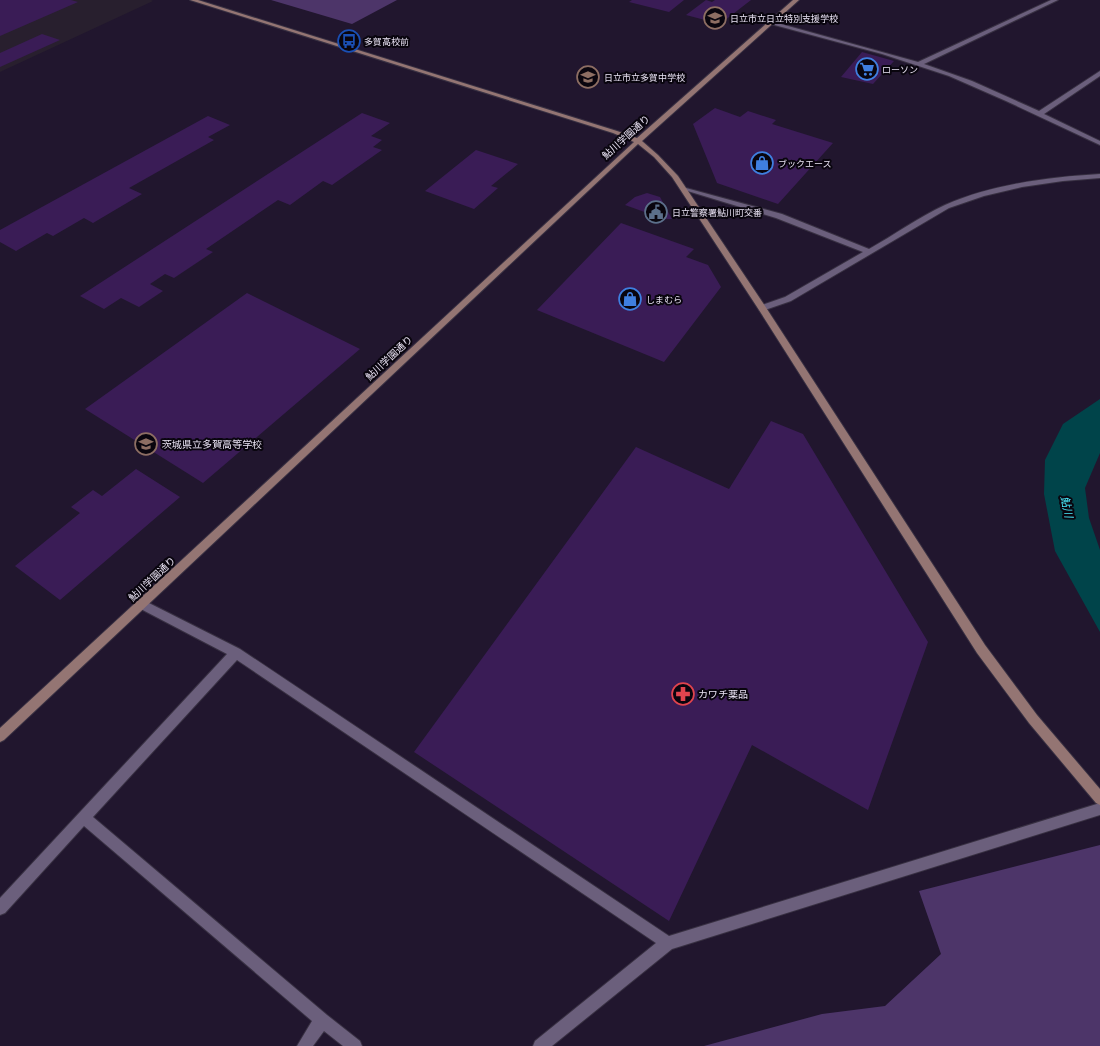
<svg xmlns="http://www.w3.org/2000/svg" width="1100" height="1046" font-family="Quicksand,'Noto Sans JP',sans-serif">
<rect width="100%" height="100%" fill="#21162e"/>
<polygon fill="#281f2e" points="0,0 151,0 153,1 0,72"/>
<g fill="#4d3569">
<polygon points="271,0 397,0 352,24"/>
<polygon points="1100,845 1100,1046 704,1046 822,1014 885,1006 941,954 919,891"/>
</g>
<polygon fill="#00444a" points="1100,399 1100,453 1085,488 1089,518 1100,550 1100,632 1055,551 1044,494 1045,460 1063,424"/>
<g fill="#3a1c56">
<polygon points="0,0 71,0 78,2 0,36"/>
<polygon points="632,0 684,0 669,12 629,2"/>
<polygon points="706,0 712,2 715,0 751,0 720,24 686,15"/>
<polygon points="42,34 60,40 0,67 0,53"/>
<polygon points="862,52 894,61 873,84 841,77"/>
<polygon points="715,108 740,117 748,111 776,120 772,124 833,143 778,204 717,183 693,124"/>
<polygon points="362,113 390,123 371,136 382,140 373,147 382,150 332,185 323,181 290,205 278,200 206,249 213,252 174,278 165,274 150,284 163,291 139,307 121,298 104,309 80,296"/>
<polygon points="208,116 230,125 208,137 214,140 129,188 142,194 93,223 84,218 53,236 47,233 16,251 0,242 0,230"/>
<polygon points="476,150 518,164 491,186 498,188 474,209 425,191"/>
<polygon points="647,193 660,197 672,219 664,219 625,205 635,197"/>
<polygon points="621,223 694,249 686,257 708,265 721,287 664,362 537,310"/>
<polygon points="247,293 360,349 203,483 85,409"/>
<polygon points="771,421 803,434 928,642 868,810 752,745 669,921 414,752 636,447 729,489"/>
<polygon points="136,469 180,497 60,600 15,566 80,513 71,507 93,490 102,496"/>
</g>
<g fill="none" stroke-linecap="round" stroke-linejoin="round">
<g stroke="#383042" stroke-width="2">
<g id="street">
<polygon points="1051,0 1058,0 924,64 972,81 1039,111 1100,71 1100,76 1044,114 1100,141 1100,145 1006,101 949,76 882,54 767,23 770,21 918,62"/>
<path d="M1100,174V178L1063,181L1022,187L984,196L949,208L791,301L762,311L759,310V306L785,297L863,252L776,218L681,189L686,188L782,214L869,249C894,235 919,217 945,205C993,184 1049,177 1100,174Z"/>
<polygon points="141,599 240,649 669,936 1100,803 1100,815 672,949 552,1046 533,1046 535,1041 656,943 237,660 93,817 327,1015 360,1041 362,1046 343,1046 324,1031 313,1046 297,1046 312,1021 84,826 5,913 0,915 0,898 227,654 137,607 136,604 137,601"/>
</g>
</g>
<g stroke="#383042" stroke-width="2">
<polygon id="secondary" points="190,0 198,0 617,131 637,138 793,0 799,0 642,141 658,155 678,176 765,306 985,645 1037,715 1100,789 1100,805 1096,803 1029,723 977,653 759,310 672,177 654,157 638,144 4,740 0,742 0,728 634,142 613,133"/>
</g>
<use href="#street" fill="#6b5f7c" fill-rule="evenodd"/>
<use href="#secondary" fill="#947573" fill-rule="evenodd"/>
</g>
<defs>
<g id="school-ring" transform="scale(1.15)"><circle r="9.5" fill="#09050e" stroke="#8d6e63" stroke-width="1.5"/><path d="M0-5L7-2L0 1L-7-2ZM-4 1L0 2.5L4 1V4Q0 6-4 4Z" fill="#8d6e63"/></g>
<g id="bus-ring" transform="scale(1.15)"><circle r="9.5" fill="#09050e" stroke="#1a4fb4" stroke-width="1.5"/><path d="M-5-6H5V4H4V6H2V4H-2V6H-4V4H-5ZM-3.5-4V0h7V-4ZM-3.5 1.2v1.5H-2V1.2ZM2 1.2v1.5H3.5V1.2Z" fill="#1a4fb4"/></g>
<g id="supermarket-ring" transform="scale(1.15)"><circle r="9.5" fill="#09050e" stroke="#3f7fe0" stroke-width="1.5"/><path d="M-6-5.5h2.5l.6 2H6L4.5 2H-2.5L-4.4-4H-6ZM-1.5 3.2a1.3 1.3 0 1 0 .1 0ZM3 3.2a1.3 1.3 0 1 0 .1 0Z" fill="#3f7fe0"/></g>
<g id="shop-ring" transform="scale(1.15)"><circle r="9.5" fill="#09050e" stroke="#3f7fe0" stroke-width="1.5"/><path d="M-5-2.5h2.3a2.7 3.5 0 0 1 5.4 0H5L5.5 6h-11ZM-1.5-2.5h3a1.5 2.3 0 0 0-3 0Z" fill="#3f7fe0"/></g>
<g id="civic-ring" transform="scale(1.15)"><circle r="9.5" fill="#09050e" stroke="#5c6f8a" stroke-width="1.5"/><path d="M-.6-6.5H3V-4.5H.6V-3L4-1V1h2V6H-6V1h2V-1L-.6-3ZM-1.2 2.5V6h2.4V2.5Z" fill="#5c6f8a"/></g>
<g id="pharmacy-ring" transform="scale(1.15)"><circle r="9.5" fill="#09050e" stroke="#e0444e" stroke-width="1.5"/><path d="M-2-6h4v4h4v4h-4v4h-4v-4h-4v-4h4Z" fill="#e0444e"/></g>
</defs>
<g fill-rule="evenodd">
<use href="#school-ring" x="715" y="18"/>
<use href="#bus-ring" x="349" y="41"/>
<use href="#supermarket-ring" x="867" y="69"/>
<use href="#school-ring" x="588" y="77"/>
<use href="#shop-ring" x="762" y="163"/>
<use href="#civic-ring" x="656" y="212"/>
<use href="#shop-ring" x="630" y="299"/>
<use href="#school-ring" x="146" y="444"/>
<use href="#pharmacy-ring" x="683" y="694"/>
</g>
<g text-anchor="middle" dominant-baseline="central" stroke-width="4" stroke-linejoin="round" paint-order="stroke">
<g font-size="9" fill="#eae3f4" stroke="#09050e" text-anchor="start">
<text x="730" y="18">日立市立日立特別支援学校</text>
<text x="364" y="41">多賀高校前</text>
<text x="882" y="69">ローソン</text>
<text x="604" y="77">日立市立多賀中学校</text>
<text x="778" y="163">ブックエース</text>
<text x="672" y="212">日立警察署鮎川町交番</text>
<text x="646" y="299">しまむら</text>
</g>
<g font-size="10" fill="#eae3f4" stroke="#09050e">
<text transform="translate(626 137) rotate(-42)">鮎川学園通り</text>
<text transform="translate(389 358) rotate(-43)">鮎川学園通り</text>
<text transform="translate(152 579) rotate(-43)">鮎川学園通り</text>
</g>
<g font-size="10" fill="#eae3f4" stroke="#09050e" text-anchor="start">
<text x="162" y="444">茨城県立多賀高等学校</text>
<text x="698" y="694">カワチ薬品</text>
</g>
<g font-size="11" font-style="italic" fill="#4aedfd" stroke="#09050e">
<text transform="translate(1067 507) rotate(78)">鮎川</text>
</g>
</g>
</svg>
